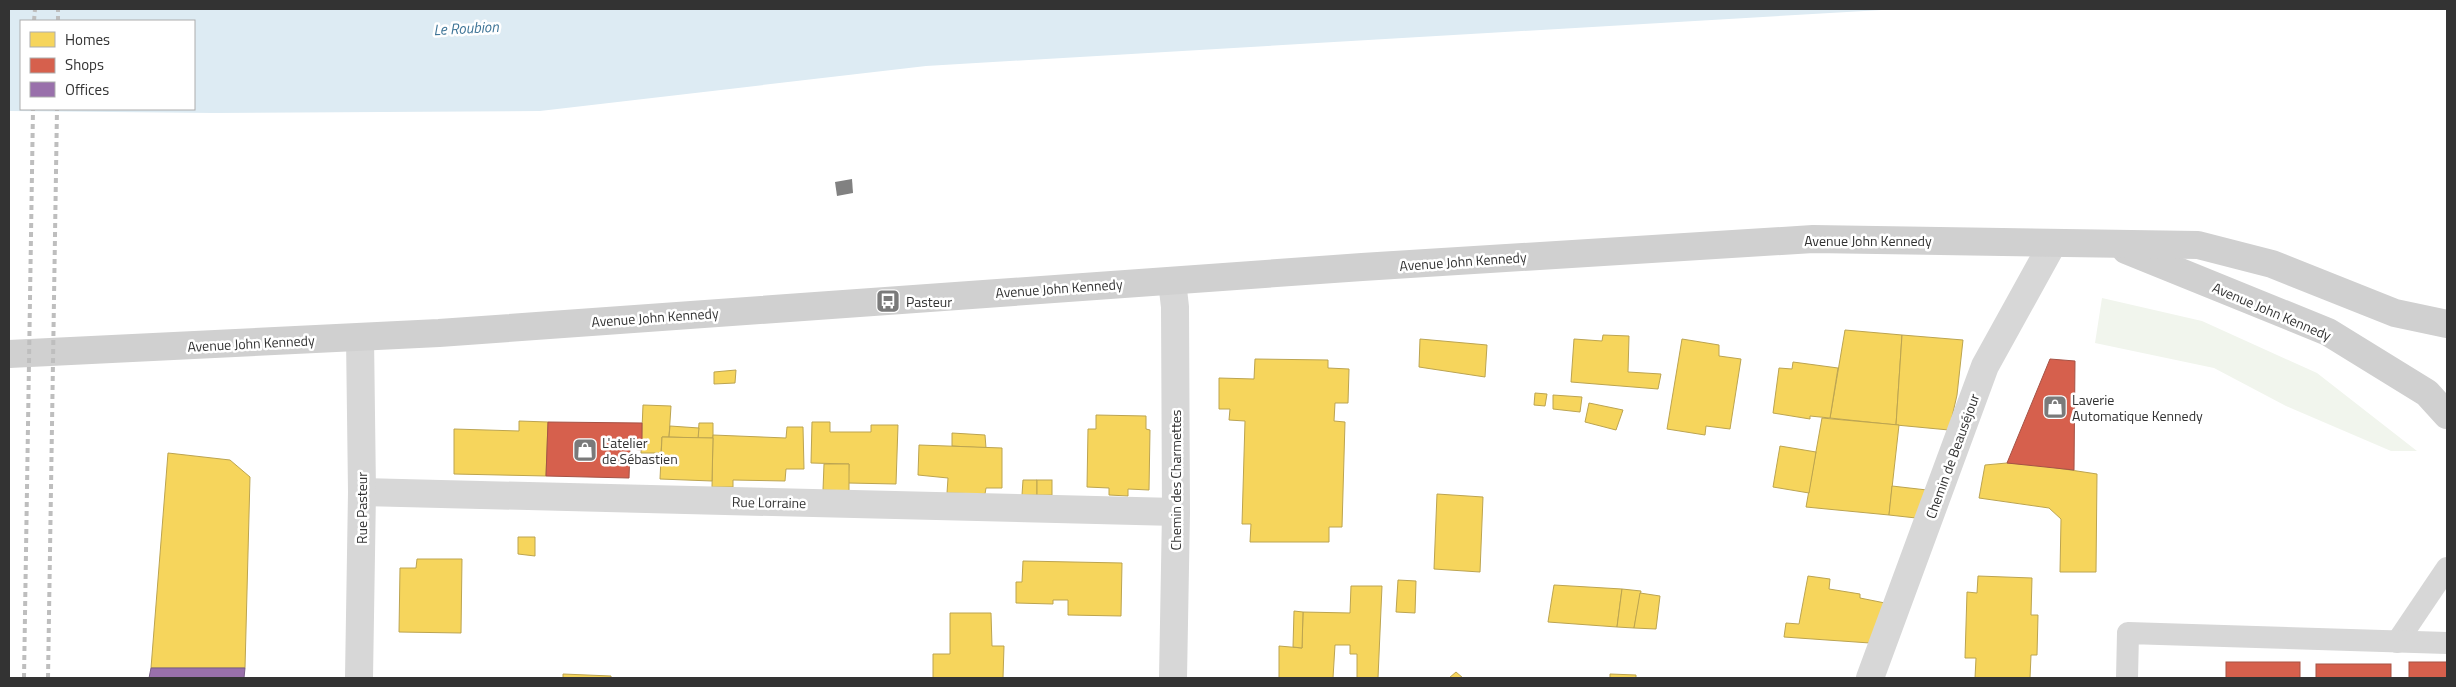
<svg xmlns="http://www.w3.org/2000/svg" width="2456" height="687" font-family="'Titillium Web',sans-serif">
<rect width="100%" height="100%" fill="#fff"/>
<polygon fill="#f1f5ed" points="2102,298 2202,321 2317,373 2417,451 2391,451 2286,406 2214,368 2095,343"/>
<path fill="#ddebf3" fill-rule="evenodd" d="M9,9H1899L926,66L540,111L214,113L9,111ZM21,21H194V109H21Z"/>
<g fill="#f6d55c" stroke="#bca450">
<polygon points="1845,330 1902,335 1896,425 1830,418"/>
<polygon points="1603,335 1629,336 1628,372 1661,374 1658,389 1571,382 1574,339 1602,341"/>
<polygon points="1902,335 1963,340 1957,395 1949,430 1896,425"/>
<polygon points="1420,339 1487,345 1485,377 1419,367"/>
<polygon points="1682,339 1719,345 1719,356 1741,359 1730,429 1706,426 1705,435 1667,429"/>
<polygon points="1255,359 1328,360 1328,368 1349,369 1348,403 1335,403 1334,421 1345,422 1342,527 1329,527 1329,542 1250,542 1251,524 1242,524 1245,421 1229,420 1230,409 1219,409 1219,378 1254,379"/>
<polygon points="1793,362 1838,368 1830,418 1810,416 1810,419 1773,413 1779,368 1792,369"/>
<polygon points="736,370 735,383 714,384 714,372"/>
<polygon points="1535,393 1547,394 1545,406 1534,405"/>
<polygon points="1553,395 1582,397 1580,412 1553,409"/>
<polygon points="1589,403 1623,410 1616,430 1585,422"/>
<polygon points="643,405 671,406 669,437 662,437 661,453 641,453"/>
<polygon points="1096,415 1146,416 1146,429 1150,430 1149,490 1128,489 1128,496 1109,495 1109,488 1087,487 1088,429 1096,429"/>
<polygon points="1822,418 1899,425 1889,515 1806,507"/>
<polygon points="519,421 548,422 546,476 454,474 454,429 519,431"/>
<polygon points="812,422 830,422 830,432 871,432 871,425 898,425 896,484 848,483 849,464 811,463"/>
<polygon points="699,423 713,423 713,438 698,438"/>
<polygon points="670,426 699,428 698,438 669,437"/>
<polygon points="787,427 803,427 804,469 786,469 785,481 733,480 733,487 712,487 713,435 786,438"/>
<polygon points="952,433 985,435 986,448 952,446"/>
<polygon points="662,437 713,438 712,481 660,479"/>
<polygon points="919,445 1002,448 1002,488 986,488 985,494 947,493 948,478 918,475"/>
<polygon points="1780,446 1816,452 1809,493 1773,487"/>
<polygon points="168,453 230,460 250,477 245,668 151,668"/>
<polygon points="2007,463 2037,465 2097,474 2096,572 2060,572 2061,519 2049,508 1979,498 1985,465"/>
<polygon points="824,464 849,464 849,491 823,490"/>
<polygon points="1023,480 1037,480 1037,495 1022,495"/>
<rect x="1037" y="480" width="15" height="15"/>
<polygon points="1892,486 1927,490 1916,518 1889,515"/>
<polygon points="1437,494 1483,497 1480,572 1434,569"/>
<polygon points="518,537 535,537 535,556 518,554"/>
<polygon points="417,559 462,559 461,633 399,632 400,568 416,568"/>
<polygon points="1023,561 1122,563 1121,616 1068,615 1068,600 1053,600 1053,604 1016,603 1016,582 1022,582"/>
<polygon points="1808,576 1830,579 1829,589 1860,594 1860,598 1885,603 1870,643 1784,637 1786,623 1799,624"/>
<polygon points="1978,576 2032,578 2031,615 2038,615 2037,655 2031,655 2030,678 1975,678 1976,658 1965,658 1967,592 1977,593"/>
<polygon points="1398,580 1416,581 1415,613 1396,612"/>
<polygon points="1554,585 1622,589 1617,627 1548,622"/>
<polygon points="1351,586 1382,586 1378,678 1357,678 1357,654 1350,654 1350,645 1335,645 1333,678 1279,678 1279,646 1302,648 1303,612 1350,613"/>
<polygon points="1622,589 1641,591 1634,628 1617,627"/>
<polygon points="1640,593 1660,596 1656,629 1634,628"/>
<polygon points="1294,611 1303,612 1302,648 1293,647"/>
<polygon points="950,613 991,613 992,646 1004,646 1003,678 933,678 933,654 950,654"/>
<polygon points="1456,672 1463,678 1449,678"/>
<polygon points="563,674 611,676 611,678 563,678"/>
<polygon points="1610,674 1636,675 1636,678 1610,678"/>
</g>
<g fill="#d6604d" stroke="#a55245">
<polygon points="2050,359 2075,361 2074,470 2007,463"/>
<polygon points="548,422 642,423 642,450 630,449 629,478 546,476"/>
<rect x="2226" y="662" width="74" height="16"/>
<rect x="2409" y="662" width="38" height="16"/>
<rect x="2316" y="664" width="75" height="14"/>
</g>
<polygon fill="#9970ab" stroke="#7a5e87" points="151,668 245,668 244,678 149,678"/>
<polygon fill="#818181" points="852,179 853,193 837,196 835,182"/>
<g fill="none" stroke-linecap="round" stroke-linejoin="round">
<g stroke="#d7d7d7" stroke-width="22">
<polyline points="2397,642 2447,568"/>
<polyline points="2127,678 2128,633 2447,643"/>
</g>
<g stroke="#d7d7d7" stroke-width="28">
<polyline points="1172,281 1175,307 1176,512 1173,678"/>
<polyline points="362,492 1176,512"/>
<polyline points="359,678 362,492 360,337"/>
<polyline points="1870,678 1985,366 2053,243"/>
</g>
<g stroke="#d0d0d0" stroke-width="28">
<polyline points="2126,250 2328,332 2427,393 2447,415"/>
<polyline points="9,354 439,333 1362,267 1813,239 2198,245 2272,264 2395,313 2447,324"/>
</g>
<g stroke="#bebebe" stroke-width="4" stroke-dasharray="5 4" stroke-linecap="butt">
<polyline points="34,21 35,9"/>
<polyline points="58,21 58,9"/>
<polyline points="24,678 33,109"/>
<polyline points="48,678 57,109"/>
</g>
</g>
<defs>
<g id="bus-square" transform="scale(1.25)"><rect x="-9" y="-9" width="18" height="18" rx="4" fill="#7a7a7a" stroke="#fff"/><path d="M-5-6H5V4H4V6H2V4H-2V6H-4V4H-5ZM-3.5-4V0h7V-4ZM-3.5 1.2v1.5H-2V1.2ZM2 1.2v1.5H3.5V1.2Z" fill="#fff"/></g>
<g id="shop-square" transform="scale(1.25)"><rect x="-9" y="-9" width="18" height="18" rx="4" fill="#7a7a7a" stroke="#fff"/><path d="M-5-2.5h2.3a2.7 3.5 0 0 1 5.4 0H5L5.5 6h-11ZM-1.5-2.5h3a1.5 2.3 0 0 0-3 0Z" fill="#fff"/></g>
</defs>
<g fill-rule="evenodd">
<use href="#bus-square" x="888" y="301"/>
<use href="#shop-square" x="2055" y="407"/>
<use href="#shop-square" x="585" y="450"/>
</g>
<g text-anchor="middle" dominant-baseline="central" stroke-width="5" stroke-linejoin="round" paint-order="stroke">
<g font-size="14" fill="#333" stroke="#fff">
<text x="1868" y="240">Avenue John Kennedy</text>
<text transform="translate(1463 261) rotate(-4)">Avenue John Kennedy</text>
<text transform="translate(1059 288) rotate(-4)">Avenue John Kennedy</text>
<text transform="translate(2272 311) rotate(23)">Avenue John Kennedy</text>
<text transform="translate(655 317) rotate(-4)">Avenue John Kennedy</text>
<text transform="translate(251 343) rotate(-3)">Avenue John Kennedy</text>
<text transform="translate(1952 456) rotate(-70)">Chemin de Beauséjour</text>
<text transform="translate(1175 480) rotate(-90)">Chemin des Charmettes</text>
<text transform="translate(769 502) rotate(1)">Rue Lorraine</text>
<text transform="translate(361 508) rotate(-90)">Rue Pasteur</text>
</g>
<g font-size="14" fill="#333" stroke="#fff" text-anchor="start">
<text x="906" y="301">Pasteur</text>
<text x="2072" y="399">Laverie<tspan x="2072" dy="16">Automatique Kennedy</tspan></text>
<text x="602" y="442">L'atelier<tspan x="602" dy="16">de Sébastien</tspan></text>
</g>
<g font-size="15" font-style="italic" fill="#3f7597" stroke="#fff">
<text transform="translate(466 28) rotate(-3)">Le Roubion</text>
</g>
</g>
<rect width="2456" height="687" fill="none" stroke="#333333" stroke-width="20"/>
<rect x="20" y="20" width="175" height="90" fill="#ffffff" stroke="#adadad"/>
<rect x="30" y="32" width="25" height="15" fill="#f6d55c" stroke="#adadad"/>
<text x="65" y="45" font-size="15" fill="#333333">Homes</text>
<rect x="30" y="58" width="25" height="15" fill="#d6604d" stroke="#adadad"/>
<text x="65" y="70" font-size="15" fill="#333333">Shops</text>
<rect x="30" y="82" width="25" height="15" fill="#9970ab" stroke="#adadad"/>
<text x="65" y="95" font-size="15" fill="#333333">Offices</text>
</svg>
